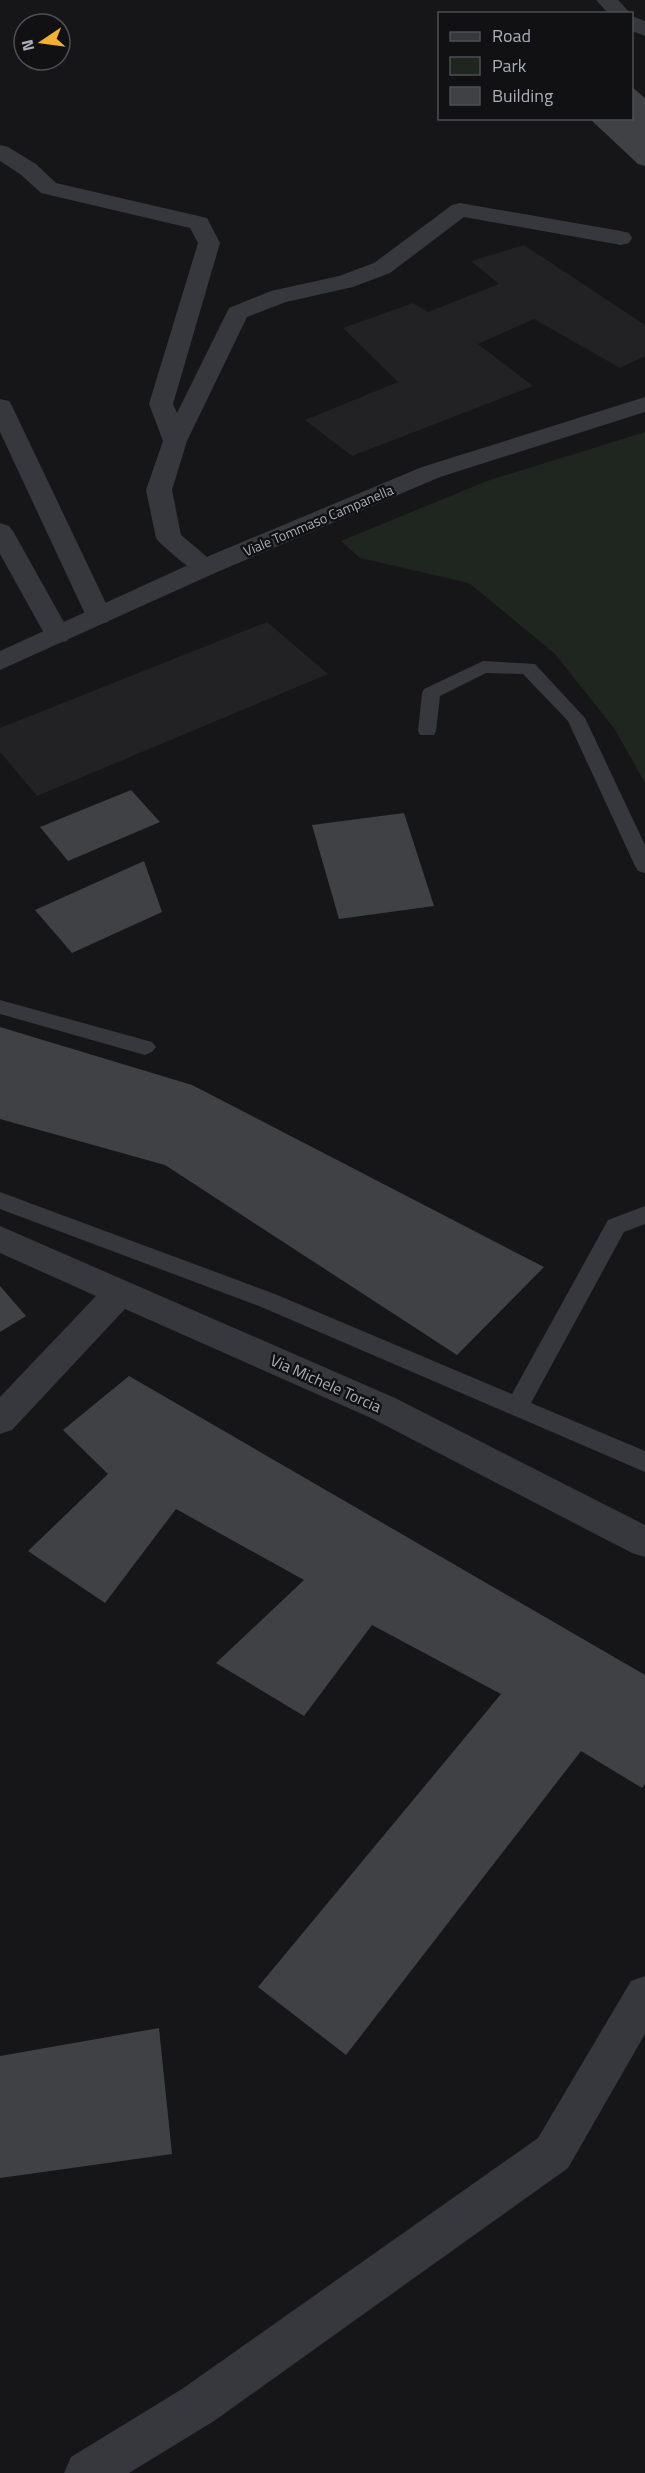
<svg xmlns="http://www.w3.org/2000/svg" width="645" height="2473" font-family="'Titillium Web',sans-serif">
<rect width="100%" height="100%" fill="#161618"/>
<g fill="#222225">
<polygon points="524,245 645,325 645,356 620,368 534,319 478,344 533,386 352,456 305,420 398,382 343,328 413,303 428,312 499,284 471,261"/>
<polygon points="267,622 328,674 37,796 0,752 0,728"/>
</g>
<polygon fill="#1e261f" points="645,432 645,783 614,728 555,654 469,583 360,558 341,541 487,481"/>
<g fill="#404145">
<polygon points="632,87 645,98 645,166 638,164 589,118 632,118"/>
<polygon points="131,790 160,822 68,861 40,827"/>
<polygon points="404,813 434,906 339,919 312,825"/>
<polygon points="144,861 162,912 72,953 35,910"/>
<polygon points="0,1027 192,1085 544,1267 457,1355 165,1165 0,1119"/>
<polygon points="0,1286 26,1316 0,1332"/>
<polygon points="129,1376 645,1675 645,1784 642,1788 581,1751 346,2055 258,1987 501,1694 372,1625 304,1716 216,1663 304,1580 176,1509 105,1603 28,1551 108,1474 63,1430"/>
<polygon points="159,2028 172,2154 0,2178 0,2056"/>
</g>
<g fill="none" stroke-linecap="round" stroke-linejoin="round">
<g fill="#37383d" fill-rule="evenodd">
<polygon points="483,661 535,664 585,718 645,845 645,873 638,871 635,866 568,721 523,674 486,673 440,696 436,731 434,735 420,735 418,731 422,693 424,689"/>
<polygon points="0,1000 152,1042 156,1047 152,1052 145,1055 0,1014"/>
<polygon points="0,1192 275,1294 512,1394 608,1220 645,1206 645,1224 624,1232 531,1403 645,1451 645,1472 259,1306 0,1209"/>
</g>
<g fill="#37383d" fill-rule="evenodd">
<polygon points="596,0 618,0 631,14 609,14"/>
<polygon points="632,16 645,21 645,36 632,31"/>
<path d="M0,145L8,147L36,164L56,183L207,218L220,243L173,404L177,413L229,308L271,291L339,276L374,263L452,205L460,203L621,231L629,233L632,238L629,243L621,245L464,217L390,273L353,287L286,302L247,317L187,441L172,490L181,535L219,567L215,573C194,578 176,556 160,543L156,538L146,490L163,441L149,404L198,243L190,228L41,193L20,174L0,161Z"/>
<polygon points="0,399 9,401 12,406 112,616 108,622 99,624 90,622 86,616 0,432"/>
<polygon points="0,523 9,526 13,531 71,635 67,641 58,643 49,641 45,635 0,554"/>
<polygon points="0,1226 395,1398 645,1525 645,1557 632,1553 371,1418 125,1309 12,1430 0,1434 0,1397 96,1296 0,1253"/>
<polygon points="645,1976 645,2034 568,2168 214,2421 129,2473 64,2473 71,2457 182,2389 538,2138 631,1981"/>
</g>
<polygon fill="#37383d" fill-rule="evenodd" points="645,397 645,412 440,477 215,573 0,670 0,651 197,561 422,467"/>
</g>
<g text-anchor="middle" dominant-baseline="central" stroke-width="5" stroke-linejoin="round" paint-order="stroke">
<g font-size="14" fill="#a8adb8" stroke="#111113">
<text transform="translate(318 520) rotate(-23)">Viale Tommaso Campanella</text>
</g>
<g font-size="16" fill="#a8adb8" stroke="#111113">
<text transform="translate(326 1383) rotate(24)">Via Michele Torcia</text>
</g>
</g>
<rect x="438" y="12" width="195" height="108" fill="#111113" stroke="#4d4f55" stroke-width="1.5"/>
<rect x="450" y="32" width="30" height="9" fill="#37383d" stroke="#4d4f55" stroke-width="1.5"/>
<text x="492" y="42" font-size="18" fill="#a8adb8">Road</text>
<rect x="450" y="57" width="30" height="18" fill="#1e261f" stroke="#4d4f55" stroke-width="1.5"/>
<text x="492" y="72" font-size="18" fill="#a8adb8">Park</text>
<rect x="450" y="87" width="30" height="18" fill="#404145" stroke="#4d4f55" stroke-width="1.5"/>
<text x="492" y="102" font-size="18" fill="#a8adb8">Building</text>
<g transform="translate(42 42) rotate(257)"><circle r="28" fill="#111113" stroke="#4d4f55" stroke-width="1.5"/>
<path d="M0-4.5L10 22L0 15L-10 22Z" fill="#f2b134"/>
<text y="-9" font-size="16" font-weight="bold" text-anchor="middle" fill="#a8adb8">N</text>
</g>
</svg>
